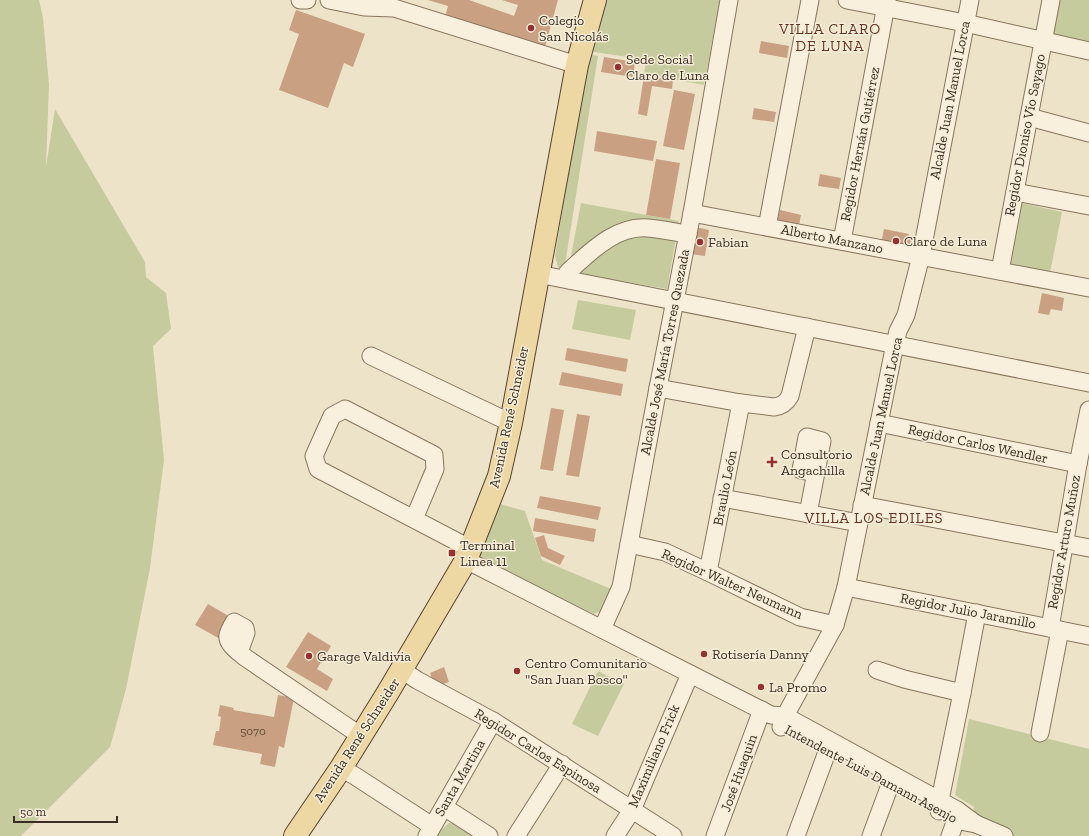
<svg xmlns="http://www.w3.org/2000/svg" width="1089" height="836" font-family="'Zilla Slab',serif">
<rect width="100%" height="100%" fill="#ede3c9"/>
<g fill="#c5cb9d">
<polygon points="0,0 39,0 43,18 49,85 46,167 55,109 145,262 146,277 166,293 171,329 153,346 164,460 150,568 126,689 110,747 21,836 0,836"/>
<polygon points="600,0 720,0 704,85 644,74 646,60 588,51"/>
<polygon points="1055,0 1089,0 1089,43 1048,36"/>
<polygon points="587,54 598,56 564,271 558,267 555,256"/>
<polygon points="581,203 679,221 667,289 568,272"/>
<polygon points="1021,203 1062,212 1049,278 1007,270"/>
<polygon points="578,300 636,310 630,340 572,329"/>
<polygon points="500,504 525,511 542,560 611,589 601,611 594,614 477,558"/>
<polygon points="598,671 624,684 598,736 572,724"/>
<polygon points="969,719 1089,749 1089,836 1012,836 974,821 974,807 955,795"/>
<polygon points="449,823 458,824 476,836 437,836 439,832"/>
</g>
<g fill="#c9a081">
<polygon points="428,0 469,0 514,16 518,5 502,0 558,0 544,50 444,21 448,6"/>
<polygon points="296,10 365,34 353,67 344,63 328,108 279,90 299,34 289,30"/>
<polygon points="761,41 789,46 787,58 759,53"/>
<polygon points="604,57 635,62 633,77 601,72"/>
<polygon points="644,76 673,80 672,89 652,86 647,116 638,114"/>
<polygon points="674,90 695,94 684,150 663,146"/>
<polygon points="754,108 776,112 774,122 752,119"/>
<polygon points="597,131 657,141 653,161 594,151"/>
<polygon points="656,159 680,163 670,219 646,215"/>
<polygon points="820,174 841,178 839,189 818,186"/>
<polygon points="780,210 801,215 799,225 777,221"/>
<polygon points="696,227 709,230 705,256 691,254"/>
<polygon points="884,229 909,234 908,237 912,238 910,250 881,244"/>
<polygon points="1042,293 1064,298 1062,311 1051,309 1049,315 1038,313"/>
<polygon points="567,348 628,359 626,372 565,360"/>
<polygon points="562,372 623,384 621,396 559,385"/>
<polygon points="551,408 564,410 553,471 540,469"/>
<polygon points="577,414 590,416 579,477 566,475"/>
<polygon points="540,496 601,507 598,520 537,508"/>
<polygon points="535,518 596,529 594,542 533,531"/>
<polygon points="544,535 548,548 565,556 560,565 541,556 535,538"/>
<polygon points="208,604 232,618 220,639 195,625"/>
<polygon points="308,632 331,646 317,669 333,679 327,691 286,667"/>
<polygon points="444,667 449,682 435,687 430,673"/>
<polygon points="278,695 294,698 284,748 279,746 275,767 260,764 262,754 213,745 216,731 219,731 221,717 218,716 220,705 234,708 233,710 274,717"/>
</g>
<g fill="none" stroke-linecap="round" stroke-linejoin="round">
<g stroke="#88755e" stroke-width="19">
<g id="minor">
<polyline points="300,0 307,0"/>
<polyline points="329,0 364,7 394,8 577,65"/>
<polyline points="847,0 965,23 1089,51"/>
<polyline points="1029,117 1089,133"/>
<polyline points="1015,192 1089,206"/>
<polyline points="692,213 1089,288"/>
<polyline points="767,227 810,0"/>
<polyline points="842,241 887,0"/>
<polyline points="1000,271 1051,0"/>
<polyline points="538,274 1089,383"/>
<path d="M570,280L568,272C590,252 616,225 648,228C661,229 674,232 688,234"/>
<polyline points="371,356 511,423"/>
<path d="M658,388L741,403L774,407C782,406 786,403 790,396L807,327"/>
<polyline points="879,423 1078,464"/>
<polyline points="722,498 859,523"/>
<polyline points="862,505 1089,548"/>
<polyline points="808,514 822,441 807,437 801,470 815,473"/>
<polyline points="414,519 435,469 434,455 345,409 332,416 314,456 318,469 471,549"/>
<polyline points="629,544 665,552 708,572 800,617 835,625"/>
<polyline points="466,560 771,715 785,716 957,810 976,824"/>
<polyline points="708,572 741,403"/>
<polyline points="846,587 1089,636"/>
<polyline points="1050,628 1078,464 1089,410"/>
<polyline points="602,629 621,587 658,388 692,213 729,0"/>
<path d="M239,652L246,633L245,628L234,622C232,626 229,631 228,635C226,644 240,653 246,658L361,736"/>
<polyline points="402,670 417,680 493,721 673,836"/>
<polyline points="877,670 904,679 962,693"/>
<polyline points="781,727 785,716 835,625 846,587 895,344 898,331 906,315 921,256 970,0"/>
<polyline points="1040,733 1060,630"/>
<polyline points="341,768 355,776 432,826"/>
<polyline points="444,807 489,836"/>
<polyline points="939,811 940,800 962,693 977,613"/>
<polyline points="965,822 976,824 1004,836"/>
<polyline points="427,836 493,721"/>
<polyline points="516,836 562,764"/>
<polyline points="615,836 632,810 690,674"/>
<polyline points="715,836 762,710"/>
<polyline points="796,836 827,752"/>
<polyline points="871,836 890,785"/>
<polyline points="950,836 956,820 957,810"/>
</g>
</g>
<g stroke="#574432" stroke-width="24">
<polyline id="major" points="295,836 341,768 387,694 466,560 499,476 511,423 577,65 595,0"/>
</g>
<use href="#minor" stroke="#f8f0dc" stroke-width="17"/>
<use href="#major" stroke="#edd7a3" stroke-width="22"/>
</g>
<g fill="#953231" stroke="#f5edd8" stroke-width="1.5">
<circle cx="531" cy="28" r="4"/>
<circle cx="618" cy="67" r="4"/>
<circle cx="896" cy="241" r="4"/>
<circle cx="700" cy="242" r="4"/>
<path d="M770 456h4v4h4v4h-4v4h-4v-4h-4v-4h4z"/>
<rect x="448" y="549" width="8" height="8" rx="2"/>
<circle cx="704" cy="654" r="4"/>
<circle cx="309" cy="656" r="4"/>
<circle cx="517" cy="671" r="4"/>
<circle cx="761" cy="687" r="4"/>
</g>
<g text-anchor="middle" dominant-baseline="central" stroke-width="3" stroke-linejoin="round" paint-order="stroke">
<g font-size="12" fill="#5e4a39">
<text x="253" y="731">5070</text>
</g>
<g font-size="14" fill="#3a2d21" stroke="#f5edd8" text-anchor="start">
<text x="539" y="20">Colegio<tspan x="539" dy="16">San Nicolás</tspan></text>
<text x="626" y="59">Sede Social<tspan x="626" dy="16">Claro de Luna</tspan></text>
<text x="904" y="241">Claro de Luna</text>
<text x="708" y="242">Fabian</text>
<text x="781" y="454">Consultorio<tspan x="781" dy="16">Angachilla</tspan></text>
<text x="460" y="545">Terminal<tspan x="460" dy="16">Linea 11</tspan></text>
<text x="712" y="654">Rotisería Danny</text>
<text x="317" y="656">Garage Valdivia</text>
<text x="525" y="663">Centro Comunitario<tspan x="525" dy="16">"San Juan Bosco"</tspan></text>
<text x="769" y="687">La Promo</text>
</g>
<g font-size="14" fill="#3a2d21" stroke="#f5edd8">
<text transform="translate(950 100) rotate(-79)">Alcalde Juan Manuel Lorca</text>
<text transform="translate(1025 135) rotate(-79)">Regidor Dioniso Vío Sayago</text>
<text transform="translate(860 144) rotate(-79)">Regidor Hernán Gutiérrez</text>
<text transform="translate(832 239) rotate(11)">Alberto Manzano</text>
<text transform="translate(665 352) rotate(-79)">Alcalde José María Torres Quezada</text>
<text transform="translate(881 416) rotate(-78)">Alcalde Juan Manuel Lorca</text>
<text transform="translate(509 417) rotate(-78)">Avenida René Schneider</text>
<text transform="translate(978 444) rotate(12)">Regidor Carlos Wendler</text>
<text transform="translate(725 488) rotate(-79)">Braulio León</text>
<text transform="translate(1064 542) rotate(-80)">Regidor Arturo Muñoz</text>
<text transform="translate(732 584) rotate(24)">Regidor Walter Neumann</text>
<text transform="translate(968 611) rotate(11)">Regidor Julio Jaramillo</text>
<text transform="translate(357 740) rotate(-57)">Avenida René Schneider</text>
<text transform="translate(538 751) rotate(32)">Regidor Carlos Espinosa</text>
<text transform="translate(654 756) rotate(-67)">Maximiliano Frick</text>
<text transform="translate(739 773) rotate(-70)">José Huaquin</text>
<text transform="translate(871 774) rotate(28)">Intendente Luis Damann Asenjo</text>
<text transform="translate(460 778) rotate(-60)">Santa Martina</text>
</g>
<g font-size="15" letter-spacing="1" fill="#643122" stroke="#f5edd8">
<text x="830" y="29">VILLA CLARO<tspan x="830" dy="17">DE LUNA</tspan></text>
<text x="874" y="518">VILLA LOS EDILES</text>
</g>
</g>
<path d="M14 816v6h103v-6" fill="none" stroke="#3a2d21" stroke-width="2"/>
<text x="20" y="816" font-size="12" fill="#3a2d21" stroke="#f5edd8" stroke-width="3" paint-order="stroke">50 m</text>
</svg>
